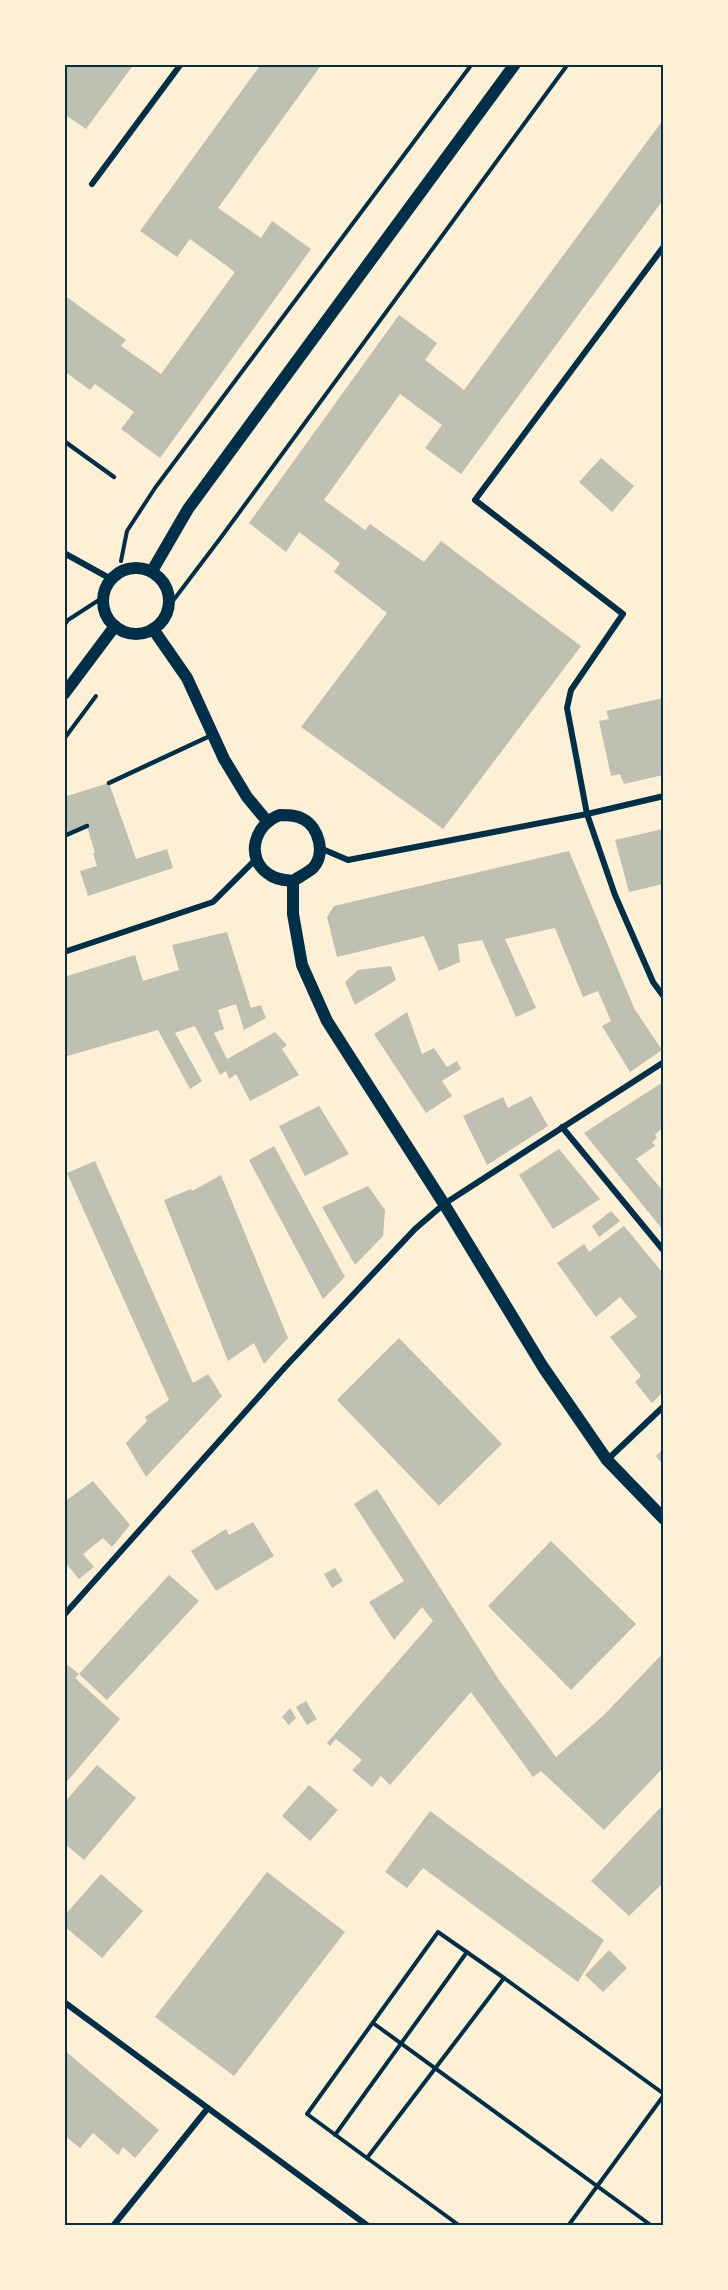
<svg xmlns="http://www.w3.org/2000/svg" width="728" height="2290" font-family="'Noto Sans',sans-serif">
<rect width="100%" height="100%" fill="#fdf0d5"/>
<g fill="#bec0b2">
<polygon points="64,64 134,64 86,129 64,114"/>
<polygon points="261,64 322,64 218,208 261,238 272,221 311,249 160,458 121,429 134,412 95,384 90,390 64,371 64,295 126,340 121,346 161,374 235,272 190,239 177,257 140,231"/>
<polygon points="663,120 663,200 461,474 425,448 442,425 400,394 324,500 365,530 370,524 424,562 441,541 581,646 443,829 301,727 387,613 334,572 340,563 299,532 286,552 249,523 399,315 437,343 425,360 464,390"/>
<polygon points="601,458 634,486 612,512 579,482"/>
<polygon points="663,698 663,775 624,784 620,774 611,776 599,721 609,719 606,711"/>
<polygon points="109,783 136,859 167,849 173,868 88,896 80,871 97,866 93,853 95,853 87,826 64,834 64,797"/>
<polygon points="663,829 663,884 629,892 615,840"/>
<polygon points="569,851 634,1008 662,1050 630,1072 602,1026 611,1021 598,991 583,997 555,928 505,939 536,1008 516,1017 482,940 458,944 460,962 439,971 424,936 337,957 327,917 334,906"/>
<polygon points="227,932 251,1008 261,1005 266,1018 244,1030 236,1004 218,1010 224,1029 214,1033 227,1059 275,1032 287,1045 282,1049 299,1075 250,1101 236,1074 229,1079 226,1071 220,1075 195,1026 175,1033 202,1081 190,1089 158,1030 64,1057 64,977 135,955 143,981 179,970 172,945"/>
<polygon points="391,966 396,980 355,1005 345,982 358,970"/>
<polygon points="407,1012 422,1054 434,1048 447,1067 457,1061 461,1069 442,1081 452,1096 426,1113 374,1034"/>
<polygon points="663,1082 663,1128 655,1134 657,1138 652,1142 655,1146 636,1159 663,1191 663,1230 584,1133"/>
<polygon points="531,1096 548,1126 487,1165 463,1116 503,1097 508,1108"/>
<polygon points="319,1106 349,1154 305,1176 279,1126"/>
<polygon points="274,1146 345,1277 323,1299 249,1160"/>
<polygon points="559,1149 600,1199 553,1229 519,1175"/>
<polygon points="95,1161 193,1383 208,1374 222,1396 146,1477 126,1443 147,1421 145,1417 169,1400 67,1173"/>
<polygon points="221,1175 288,1338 264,1364 254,1343 228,1361 164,1200 191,1189 192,1191"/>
<polygon points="368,1186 385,1210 383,1236 355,1265 322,1207"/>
<polygon points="611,1211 620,1221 599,1237 592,1226"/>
<polygon points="624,1226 663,1273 663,1392 652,1403 635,1382 641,1376 610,1337 637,1317 620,1297 596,1317 557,1263 584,1244 589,1252"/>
<polygon points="399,1338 502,1444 439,1506 337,1400"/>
<polygon points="663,1449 663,1465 656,1456"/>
<polygon points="93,1481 130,1525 112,1547 103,1538 83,1554 94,1567 79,1579 64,1561 64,1502"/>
<polygon points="377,1489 499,1680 556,1757 604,1715 663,1653 663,1768 604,1830 541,1771 533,1777 471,1692 390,1785 381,1776 372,1787 352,1770 362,1760 336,1739 330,1746 327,1743 433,1621 422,1607 394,1640 369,1602 404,1581 354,1504"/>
<polygon points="253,1522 274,1556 216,1591 191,1551 226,1529 229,1535"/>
<polygon points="551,1541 636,1624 571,1690 488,1606"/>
<polygon points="335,1568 343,1581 332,1588 324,1574"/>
<polygon points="169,1575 199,1601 107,1700 79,1674"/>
<polygon points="64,1662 79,1674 75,1678 120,1719 64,1785"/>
<polygon points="306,1701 317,1719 307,1725 296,1707"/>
<polygon points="290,1708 296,1718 289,1725 282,1717"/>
<polygon points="97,1765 136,1798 84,1860 64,1843 64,1803"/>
<polygon points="309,1785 338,1810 310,1841 282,1816"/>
<polygon points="662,1806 663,1883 629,1916 591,1881"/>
<polygon points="430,1811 604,1940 578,1982 423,1868 407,1888 385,1872"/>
<polygon points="267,1872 345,1932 234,2076 155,2017"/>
<polygon points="101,1874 143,1911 102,1958 64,1926 64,1916"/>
<polygon points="609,1950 627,1968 603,1992 585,1975"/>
<polygon points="64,2050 159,2130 135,2158 123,2147 118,2155 93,2133 80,2148 64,2135"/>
</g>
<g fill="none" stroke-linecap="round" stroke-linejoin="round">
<g stroke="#003049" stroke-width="4">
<polyline points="121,561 127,531 155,488 472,64"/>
<polyline points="169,606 222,536 568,64"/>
<polyline points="64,626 68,620 102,598"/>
<polyline points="64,739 96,696"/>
<polyline points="373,2023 652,2226"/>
<polyline points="335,2135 467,1952"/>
<polyline points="367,2158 307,2114 438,1932 504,1978"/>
<polyline points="460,2226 367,2158 504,1978 664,2094"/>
<polyline points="568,2226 664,2095"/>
</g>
<g stroke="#003049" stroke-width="4.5">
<polyline points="64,441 114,477"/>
<polyline points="109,783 212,735"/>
<polyline points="64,836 87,826"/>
</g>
<g stroke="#003049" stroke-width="6">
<polyline points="92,184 181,64"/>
<polyline points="664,246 475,500 623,614 571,690 567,708 587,814 615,895 653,982 664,997"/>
<polyline points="64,553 111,579"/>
<polyline points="320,848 348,860 587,814 664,796"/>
<polyline points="64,952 213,902 256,859"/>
<polyline points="562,1127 664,1251"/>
<polyline points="607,1460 664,1406"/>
<polyline points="64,1615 286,1366 415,1229 444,1204 664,1062"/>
<polyline points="64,2002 368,2226"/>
<polyline points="113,2226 208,2108"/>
</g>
<g stroke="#003049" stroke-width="12">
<circle cx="136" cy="601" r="33"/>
<polyline points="152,571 188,509 515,64"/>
<polyline points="153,629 187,678 224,759 247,797 267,821"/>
<polyline points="64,694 115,626"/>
<path d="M280,815C288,815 296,815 303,819C319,827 326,854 313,868C307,873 299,877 293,881C285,880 277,880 270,875C244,859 254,824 280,815Z"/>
<polyline points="293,881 293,914 302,965 327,1021 444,1204 543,1367 607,1460 664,1519"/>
</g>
</g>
<rect width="728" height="2290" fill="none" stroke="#fdf0d5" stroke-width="132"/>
<rect x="66" y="66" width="596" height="2158" fill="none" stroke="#003049" stroke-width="2"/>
</svg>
